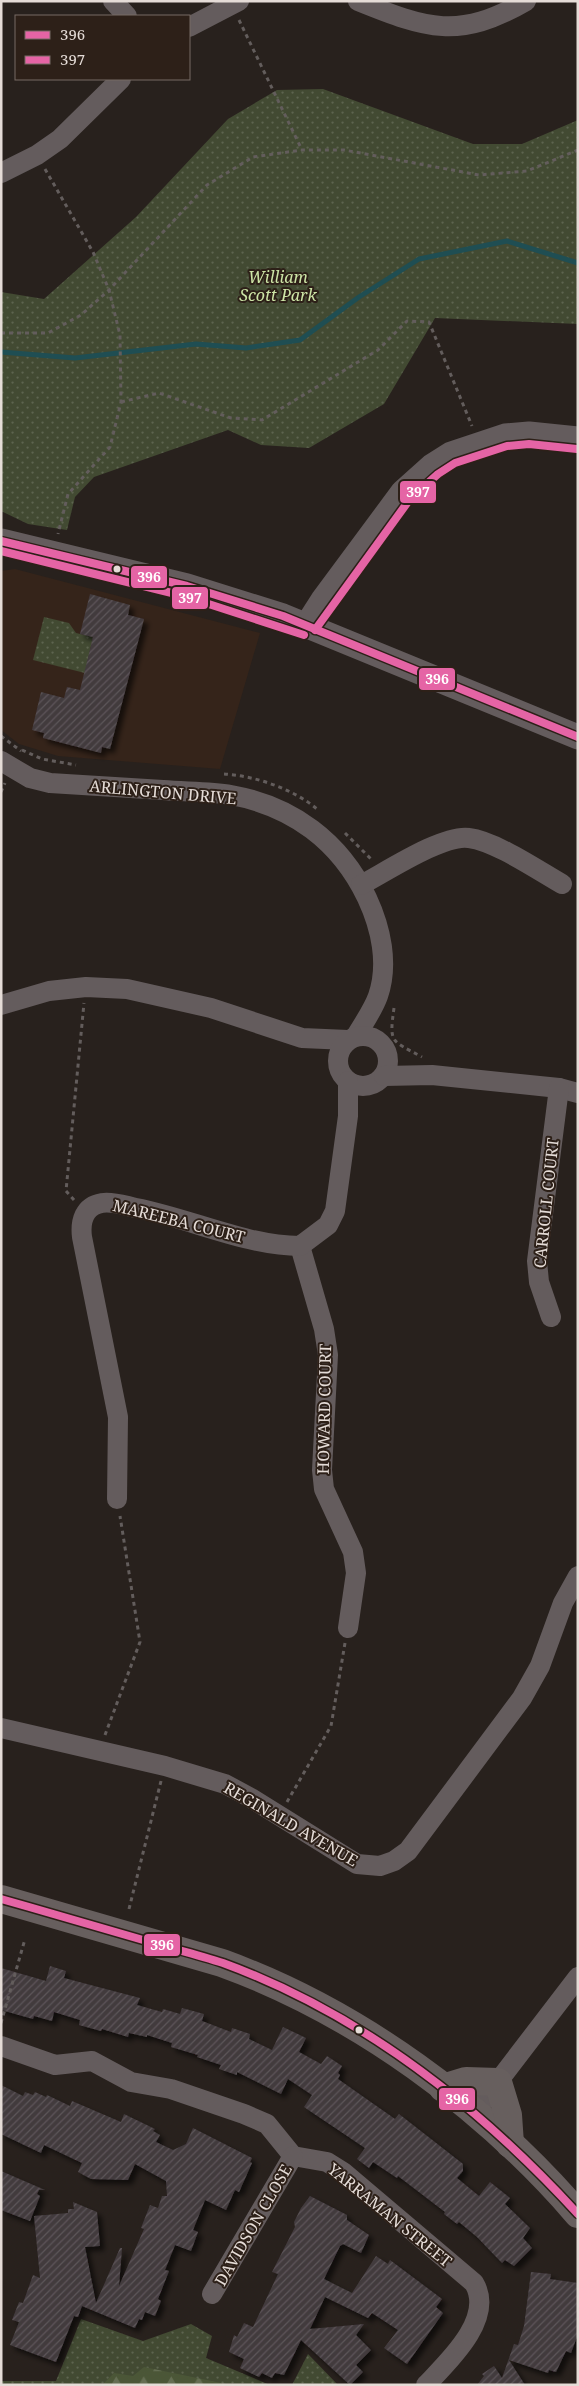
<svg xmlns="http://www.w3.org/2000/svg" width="579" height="2386" font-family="'Noto Serif',serif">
<defs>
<pattern id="grass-dots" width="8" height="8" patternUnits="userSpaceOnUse" patternTransform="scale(1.25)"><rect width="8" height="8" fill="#424a32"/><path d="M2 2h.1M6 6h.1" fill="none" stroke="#5d644f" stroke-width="1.8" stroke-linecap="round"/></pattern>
<pattern id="forest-firs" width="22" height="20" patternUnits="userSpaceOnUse" patternTransform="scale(1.25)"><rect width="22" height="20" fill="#4b5637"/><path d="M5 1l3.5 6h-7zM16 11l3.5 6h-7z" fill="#656e53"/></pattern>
<pattern id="building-hatch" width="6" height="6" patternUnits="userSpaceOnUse" patternTransform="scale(1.25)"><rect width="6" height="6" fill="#423a3e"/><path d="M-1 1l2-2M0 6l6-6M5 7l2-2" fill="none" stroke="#5d5659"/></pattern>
<filter id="shadow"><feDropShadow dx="4.5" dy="4.5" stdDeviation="2.5" flood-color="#0009"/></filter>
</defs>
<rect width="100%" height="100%" fill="#28211d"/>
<polygon fill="#35241a" points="15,569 260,633 220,769 58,756 19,744 1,730 1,571"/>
<g fill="url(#grass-dots)">
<polygon points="323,89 473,144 522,144 578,120 578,324 435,318 384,404 309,448 261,445 228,430 94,477 75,497 67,530 28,524 1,511 1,292 44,299 136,217 228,119 277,90"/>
<polygon points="44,617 69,623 76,633 93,637 85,673 33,660"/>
<polygon points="81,2319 143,2341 191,2324 212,2336 206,2358 270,2385 1,2385 1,2381 56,2381"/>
<polygon points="308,2354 338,2385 292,2385"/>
</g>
<polygon fill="url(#forest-firs)" points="144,2367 226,2384 236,2385 102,2385 114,2373 133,2376"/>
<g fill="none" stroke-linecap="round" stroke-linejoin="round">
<polyline stroke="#1f4e53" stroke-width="5" points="1,352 75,358 196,344 246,348 300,340 359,297 419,259 507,241 578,263"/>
</g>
<g fill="url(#building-hatch)" filter="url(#shadow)">
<polygon points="90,594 130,605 128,615 144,619 110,749 102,747 101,753 43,738 44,733 32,730 41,692 64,698 67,687 80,690 93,637 80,634"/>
<polygon points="50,1966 66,1971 64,1978 140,1998 137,2005 162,2012 163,2009 180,2014 182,2008 204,2014 202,2021 231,2032 232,2028 250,2034 249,2039 272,2050 283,2027 306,2038 299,2052 321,2064 327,2056 342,2066 338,2073 340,2075 338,2079 395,2119 399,2114 463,2164 463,2171 457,2178 479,2196 490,2182 510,2198 505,2204 530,2228 523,2238 532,2248 514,2266 505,2260 502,2263 477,2237 459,2222 457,2224 444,2214 445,2212 398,2176 397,2178 373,2162 369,2168 357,2159 365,2148 304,2107 312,2095 288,2079 281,2094 237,2072 237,2075 219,2069 221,2065 197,2057 198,2055 171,2047 172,2043 147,2035 147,2037 129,2033 128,2037 102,2029 101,2031 79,2025 80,2020 54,2012 52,2021 34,2016 33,2019 1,2010 1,1968 46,1981"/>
<polygon points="1,2085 23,2096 25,2092 33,2095 35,2092 46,2097 47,2095 70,2106 72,2101 121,2122 124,2114 155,2129 153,2131 160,2135 156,2142 173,2150 186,2144 193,2128 252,2158 250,2162 252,2163 239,2192 235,2190 226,2210 205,2200 193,2230 198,2232 191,2251 175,2245 165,2270 169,2271 158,2299 161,2301 155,2316 145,2312 142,2320 139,2319 135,2328 82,2306 78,2317 74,2316 56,2362 10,2345 19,2322 12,2320 19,2302 23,2303 33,2275 40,2278 34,2216 68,2213 68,2209 74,2209 73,2202 97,2212 100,2246 85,2247 96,2303 120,2248 122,2248 119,2286 144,2229 141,2228 150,2205 158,2208 162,2196 167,2196 166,2181 135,2164 128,2180 91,2179 78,2172 82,2163 44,2145 41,2153 1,2134"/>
<polygon points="1,2171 45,2190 39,2190 37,2194 40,2196 30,2221 1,2210"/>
<polygon points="310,2196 347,2215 347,2220 369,2235 361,2253 343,2244 340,2246 324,2279 352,2293 376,2256 388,2264 390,2260 442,2299 436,2307 443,2313 407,2364 384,2348 398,2330 372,2313 368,2318 325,2297 310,2329 364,2324 356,2335 371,2350 356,2365 363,2372 350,2385 301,2340 284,2375 275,2373 272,2378 262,2373 259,2377 240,2368 244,2359 229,2352 234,2335 237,2337 244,2323 253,2327 278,2274 272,2272 295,2227 294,2222 301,2208"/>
<polygon points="531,2272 551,2274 550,2279 578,2283 578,2334 571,2353 566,2351 556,2372 549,2370 548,2373 509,2360 525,2385 477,2385 484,2376 482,2374 494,2366 502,2378 514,2344 518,2345 524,2326"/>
</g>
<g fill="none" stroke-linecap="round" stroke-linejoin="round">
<g stroke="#635d5c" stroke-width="3" stroke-dasharray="4 4" stroke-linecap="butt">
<polyline points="239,20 302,150"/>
<polyline points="45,169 93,252 109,290 120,335 121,402 110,447 68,494 58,534"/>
<polyline points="1,333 48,333 81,315 109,290 207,185 253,157 302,150 344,150 479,175 527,171 578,150"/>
<polyline points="121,402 159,393 231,418 262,420 378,350 407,321 429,322 472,426"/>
<polyline points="1,736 21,751"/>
<polyline points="22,750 42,759 76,765"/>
<path d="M224,774C256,776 293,789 317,809"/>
<polyline points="1,792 5,783"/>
<polyline points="345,833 372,860"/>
<path d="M394,1008C389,1044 391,1040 422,1057"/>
<polyline points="74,1200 66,1191 84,1003"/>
<polyline points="105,1735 140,1642 120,1516"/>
<polyline points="287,1802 331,1726 345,1643"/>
<polyline points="129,1909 161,1781"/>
<polyline points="1,2023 25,1939"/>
</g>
<g stroke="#645c5d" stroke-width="20">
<polyline points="113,1 127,16"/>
<path d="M358,1C427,29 459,40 526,1"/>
<polyline points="189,27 239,1"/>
<polyline points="1,173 37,155 60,139 121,79"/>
<path d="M1,761L30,778L50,783C88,785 125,788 163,790C185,792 209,791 231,795C292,806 340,841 367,898C381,928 389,964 378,996C373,1010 363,1024 356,1036"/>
<path d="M361,885C386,872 443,834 469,838C495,841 539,871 562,884"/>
<polyline points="1,1005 49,991 86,987 127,989 211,1008 302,1038 348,1040"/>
<circle cx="363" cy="1061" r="25"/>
<polyline points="384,1076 432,1075 559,1088 578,1093"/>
<polyline points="300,1246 324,1329 328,1355 322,1470 324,1489 353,1552 356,1573 348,1628"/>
<polyline points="551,1317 539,1282 537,1261 559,1088"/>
<path d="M117,1499L118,1417L82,1237C80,1221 84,1206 102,1203C113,1201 126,1206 136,1208C189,1218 247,1246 300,1246L328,1225L335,1211L348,1116V1081"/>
<polyline points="1,1728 165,1766 225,1784 251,1798 357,1864 380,1866 394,1861 408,1851 522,1698 540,1666 563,1603 578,1576"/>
<path d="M1,2046L55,2065L92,2061L131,2082L171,2089L244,2114L267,2124L293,2156L327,2162L343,2172L474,2283C495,2318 449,2361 426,2385"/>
<polyline points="474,2113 578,1977"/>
<polyline points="212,2294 293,2156"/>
</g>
<g stroke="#645c5d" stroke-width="25">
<polyline points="1,541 187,586 283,616 578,737"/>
<polyline points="307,625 323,600 403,492 432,466 451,454 505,436 529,434 578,439"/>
</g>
<g stroke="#675f5e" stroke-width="28">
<path d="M1,1899L222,1963C357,2012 485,2106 578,2214"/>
<polyline points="443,2088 466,2081 498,2082 508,2115 510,2144"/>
</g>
<g stroke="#2d2018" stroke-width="11">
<g id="bus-1">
<polyline points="1,541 187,586 283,616 578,737"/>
<path d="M1,1899C51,1913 101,1928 150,1942C174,1949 199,1955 223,1963C362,2014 479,2106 578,2214"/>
</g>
</g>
<g stroke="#2d2018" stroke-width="11">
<g id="bus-2">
<polyline points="1,551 184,596 304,635"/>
<polyline points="315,630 410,499 438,474 455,463 507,446 529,444 577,449"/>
</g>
</g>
<use href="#bus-1" stroke="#e564a5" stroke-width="8"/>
<use href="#bus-2" stroke="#e564a5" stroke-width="8"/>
</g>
<g fill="#e5dcd7" stroke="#2d2018" stroke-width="2">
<circle cx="117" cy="569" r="4.5"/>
<circle cx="359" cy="2030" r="4.5"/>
</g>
<g text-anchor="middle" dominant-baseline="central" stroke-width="4" stroke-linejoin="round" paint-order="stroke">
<g font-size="16" font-style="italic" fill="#cde5a6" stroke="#2d2018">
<text x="278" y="277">William<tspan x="278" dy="18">Scott Park</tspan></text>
</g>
<g font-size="16" fill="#e5dcd7" stroke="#2d2018">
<text transform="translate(163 792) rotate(5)">ARLINGTON DRIVE</text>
<text transform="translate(546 1203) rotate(-84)">CARROLL COURT</text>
<text transform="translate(179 1221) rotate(14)">MAREEBA COURT</text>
<text transform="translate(324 1409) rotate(-89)">HOWARD COURT</text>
<text transform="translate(291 1824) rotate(30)">REGINALD AVENUE</text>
<text transform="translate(390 2215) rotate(39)">YARRAMAN STREET</text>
<text transform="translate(253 2225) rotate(-60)">DAVIDSON CLOSE</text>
</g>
</g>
<g stroke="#2d2018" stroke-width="2">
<rect x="399" y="480" width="38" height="24" rx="5" fill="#e564a5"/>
<rect x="130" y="565" width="38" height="24" rx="5" fill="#e564a5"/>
<rect x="171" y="586" width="38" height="24" rx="5" fill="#e564a5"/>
<rect x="418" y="667" width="38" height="24" rx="5" fill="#e564a5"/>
<rect x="143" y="1933" width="38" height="24" rx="5" fill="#e564a5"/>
<rect x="438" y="2087" width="38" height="24" rx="5" fill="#e564a5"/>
</g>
<g font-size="14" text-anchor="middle" font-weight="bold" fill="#fff">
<text x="418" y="497">397</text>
<text x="149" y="582">396</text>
<text x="190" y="603">397</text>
<text x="437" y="684">396</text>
<text x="162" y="1950">396</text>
<text x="457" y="2104">396</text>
</g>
<rect width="579" height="2386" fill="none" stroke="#e5dcd7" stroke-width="5"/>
<rect x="15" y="15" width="175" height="65" fill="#2d2018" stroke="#776b64"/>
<rect x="25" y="31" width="25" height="8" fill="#e564a5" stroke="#776b64"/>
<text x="60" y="40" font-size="15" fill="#e5dcd7">396</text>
<rect x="25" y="56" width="25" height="8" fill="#e564a5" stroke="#776b64"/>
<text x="60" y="65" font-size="15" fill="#e5dcd7">397</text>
</svg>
